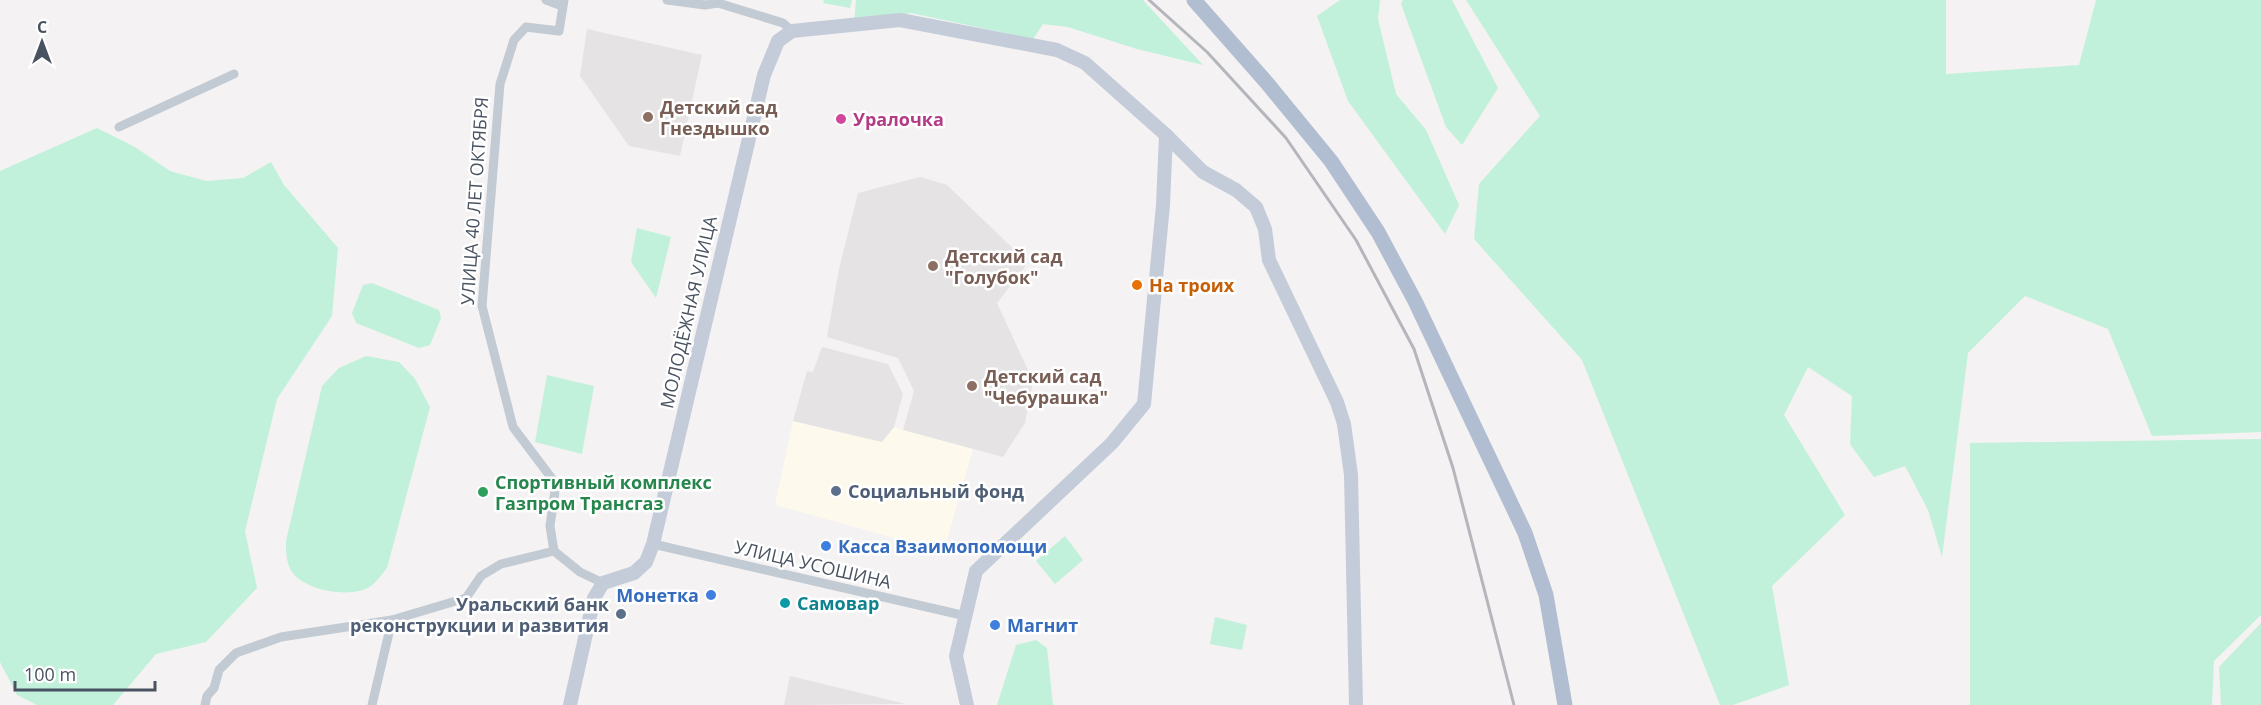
<svg xmlns="http://www.w3.org/2000/svg" width="2261" height="705" font-family="'Open Sans',sans-serif">
<rect width="100%" height="100%" fill="#f4f2f2"/>
<polygon fill="#fdfaed" points="793,421 882,442 894,427 973,449 947,540 913,543 775,505"/>
<g fill="#e5e3e4">
<polygon points="587,29 702,55 680,156 629,146 580,76"/>
<polygon points="920,177 947,185 1028,263 997,303 1033,381 1025,423 1003,457 903,430 914,391 898,358 827,337 839,269 858,193"/>
<polygon points="822,347 888,364 903,394 894,427 882,442 793,421 807,371 813,372"/>
<polygon points="790,676 815,682 906,704 784,705"/>
</g>
<g fill="#c1f1da">
<polygon points="824,0 852,0 850,8 823,3"/>
<polygon points="856,0 1143,0 1203,65 1137,49 1068,27 1043,24 1033,39 911,13 854,23"/>
<polygon points="1340,0 1380,0 1378,19 1396,94 1426,130 1459,205 1445,234 1348,101 1317,16"/>
<polygon points="1403,0 1452,0 1498,88 1462,145 1446,127 1401,4"/>
<polygon points="1466,0 1946,0 1946,74 2079,65 2096,0 2261,0 2261,432 2152,436 2108,329 2025,296 1968,353 1942,557 1928,510 1905,466 1874,477 1850,444 1852,396 1808,367 1784,415 1845,515 1772,586 1789,685 1733,705 1720,705 1582,360 1474,239 1479,184 1540,116"/>
<polygon points="97,128 135,147 170,171 206,181 243,178 271,162 284,185 338,248 332,316 277,399 245,531 257,588 206,642 156,654 113,705 37,705 17,695 0,662 0,171"/>
<polygon points="637,228 671,237 656,298 631,262"/>
<polygon points="372,283 439,310 441,318 430,345 419,348 356,323 352,313 363,285"/>
<path d="M366,356L399,362L415,379L430,407L387,568C382,574 377,581 371,586C353,599 306,591 293,573C286,565 286,551 286,541L322,386L339,368Z"/>
<polygon points="547,375 594,386 582,454 535,442"/>
<polygon points="2261,439 2261,615 2214,661 2212,705 1970,705 1970,443"/>
<polygon points="1065,536 1083,560 1055,584 1036,561"/>
<polygon points="1215,617 1247,625 1242,650 1210,644"/>
<polygon points="2261,623 2261,705 2221,705 2219,667"/>
<polygon points="1036,640 1047,648 1053,705 997,705 1016,645"/>
</g>
<g fill="none" stroke-linecap="round" stroke-linejoin="round">
<g stroke="#c2cad3" stroke-width="9">
<polyline points="546,0 562,6"/>
<polyline points="667,0 705,5 718,3 783,23 792,31"/>
<polyline points="119,127 234,74"/>
<polyline points="653,544 966,616"/>
<polyline points="554,551 550,526 556,484 513,427 482,306 500,84 514,40 526,27 559,31 564,0"/>
<polyline points="554,551 580,572 603,583"/>
<polyline points="205,705 207,696 214,688 219,670 236,653 281,637 392,620 466,598 481,576 501,564 554,551"/>
<polyline points="372,705 392,620"/>
</g>
<g stroke="#c4ccda" stroke-width="14">
<polyline points="1166,135 1203,172 1236,190 1256,207 1265,229 1269,260 1337,402 1344,424 1351,475 1356,705"/>
<polyline points="570,705 594,598 603,583 634,573 646,562 653,544 764,75 778,41 792,31 900,20 1057,50 1085,63 1166,135 1163,205 1144,404 1112,443 976,571 956,656 967,705"/>
</g>
<polyline stroke="#b1bdd0" stroke-width="15" points="1194,0 1267,83 1331,161 1378,232 1415,301 1525,533 1546,595 1565,705"/>
<polyline stroke="#b4b6bc" stroke-width="3" points="1149,0 1207,52 1286,138 1356,240 1414,349 1453,468 1514,705"/>
</g>
<g fill="#8d6e63" stroke="#fff" stroke-width="2">
<circle cx="648" cy="117" r="6"/>
<circle cx="933" cy="266" r="6"/>
<circle cx="972" cy="386" r="6"/>
</g>
<circle fill="#d1479c" stroke="#fff" stroke-width="2" cx="841" cy="119" r="6"/>
<circle fill="#e8710a" stroke="#fff" stroke-width="2" cx="1137" cy="285" r="6"/>
<g fill="#5c6f8a" stroke="#fff" stroke-width="2">
<circle cx="836" cy="491" r="6"/>
<circle cx="621" cy="614" r="6"/>
</g>
<circle fill="#2e9e5b" stroke="#fff" stroke-width="2" cx="483" cy="492" r="6"/>
<g fill="#3f7fe0" stroke="#fff" stroke-width="2">
<circle cx="826" cy="546" r="6"/>
<circle cx="711" cy="595" r="6"/>
<circle cx="995" cy="625" r="6"/>
</g>
<circle fill="#0f9aa8" stroke="#fff" stroke-width="2" cx="785" cy="603" r="6"/>
<g text-anchor="middle" dominant-baseline="central" stroke-width="5" stroke-linejoin="round" paint-order="stroke">
<g font-size="18" font-weight="bold" fill="#785e54" stroke="#fff" text-anchor="start">
<text x="660" y="107">Детский сад<tspan x="660" dy="21">Гнездышко</tspan></text>
<text x="945" y="256">Детский сад<tspan x="945" dy="21">"Голубок"</tspan></text>
<text x="984" y="376">Детский сад<tspan x="984" dy="21">"Чебурашка"</tspan></text>
</g>
<g font-size="18" font-weight="bold" fill="#b23c85" stroke="#fff" text-anchor="start">
<text x="853" y="119">Уралочка</text>
</g>
<g font-size="18" fill="#495260" stroke="#fff">
<text transform="translate(474 201) rotate(-86)">УЛИЦА 40 ЛЕТ ОКТЯБРЯ</text>
<text transform="translate(688 312) rotate(-77)">МОЛОДЁЖНАЯ УЛИЦА</text>
<text transform="translate(813 564) rotate(13)">УЛИЦА УСОШИНА</text>
</g>
<g font-size="18" font-weight="bold" fill="#c56008" stroke="#fff" text-anchor="start">
<text x="1149" y="285">На троих</text>
</g>
<g font-size="18" font-weight="bold" fill="#27864d" stroke="#fff" text-anchor="start">
<text x="495" y="482">Спортивный комплекс<tspan x="495" dy="21">Газпром Трансгаз</tspan></text>
</g>
<g font-size="18" font-weight="bold" fill="#4e5e75" stroke="#fff" text-anchor="start">
<text x="848" y="491">Социальный фонд</text>
<text x="609" y="604" text-anchor="end">Уральский банк<tspan x="609" dy="21">реконструкции и развития</tspan></text>
</g>
<g font-size="18" font-weight="bold" fill="#366cbe" stroke="#fff" text-anchor="start">
<text x="838" y="546">Касса Взаимопомощи</text>
<text x="699" y="595" text-anchor="end">Монетка</text>
<text x="1007" y="625">Магнит</text>
</g>
<g font-size="18" font-weight="bold" fill="#0d838f" stroke="#fff" text-anchor="start">
<text x="797" y="603">Самовар</text>
</g>
</g>
<g transform="translate(42 42)" stroke="#ffffff" stroke-width="4.5" paint-order="stroke">
<path d="M0-4.5L10 22L0 15L-10 22Z" fill="#495260"/>
<text y="-9" font-size="16" font-weight="bold" text-anchor="middle" fill="#495260">С</text>
</g>
<path d="M15 681v9h140v-9" fill="none" stroke="#495260" stroke-width="3"/>
<text x="24" y="681" font-size="18" fill="#495260" stroke="#ffffff" stroke-width="4.5" paint-order="stroke">100 m</text>
</svg>
